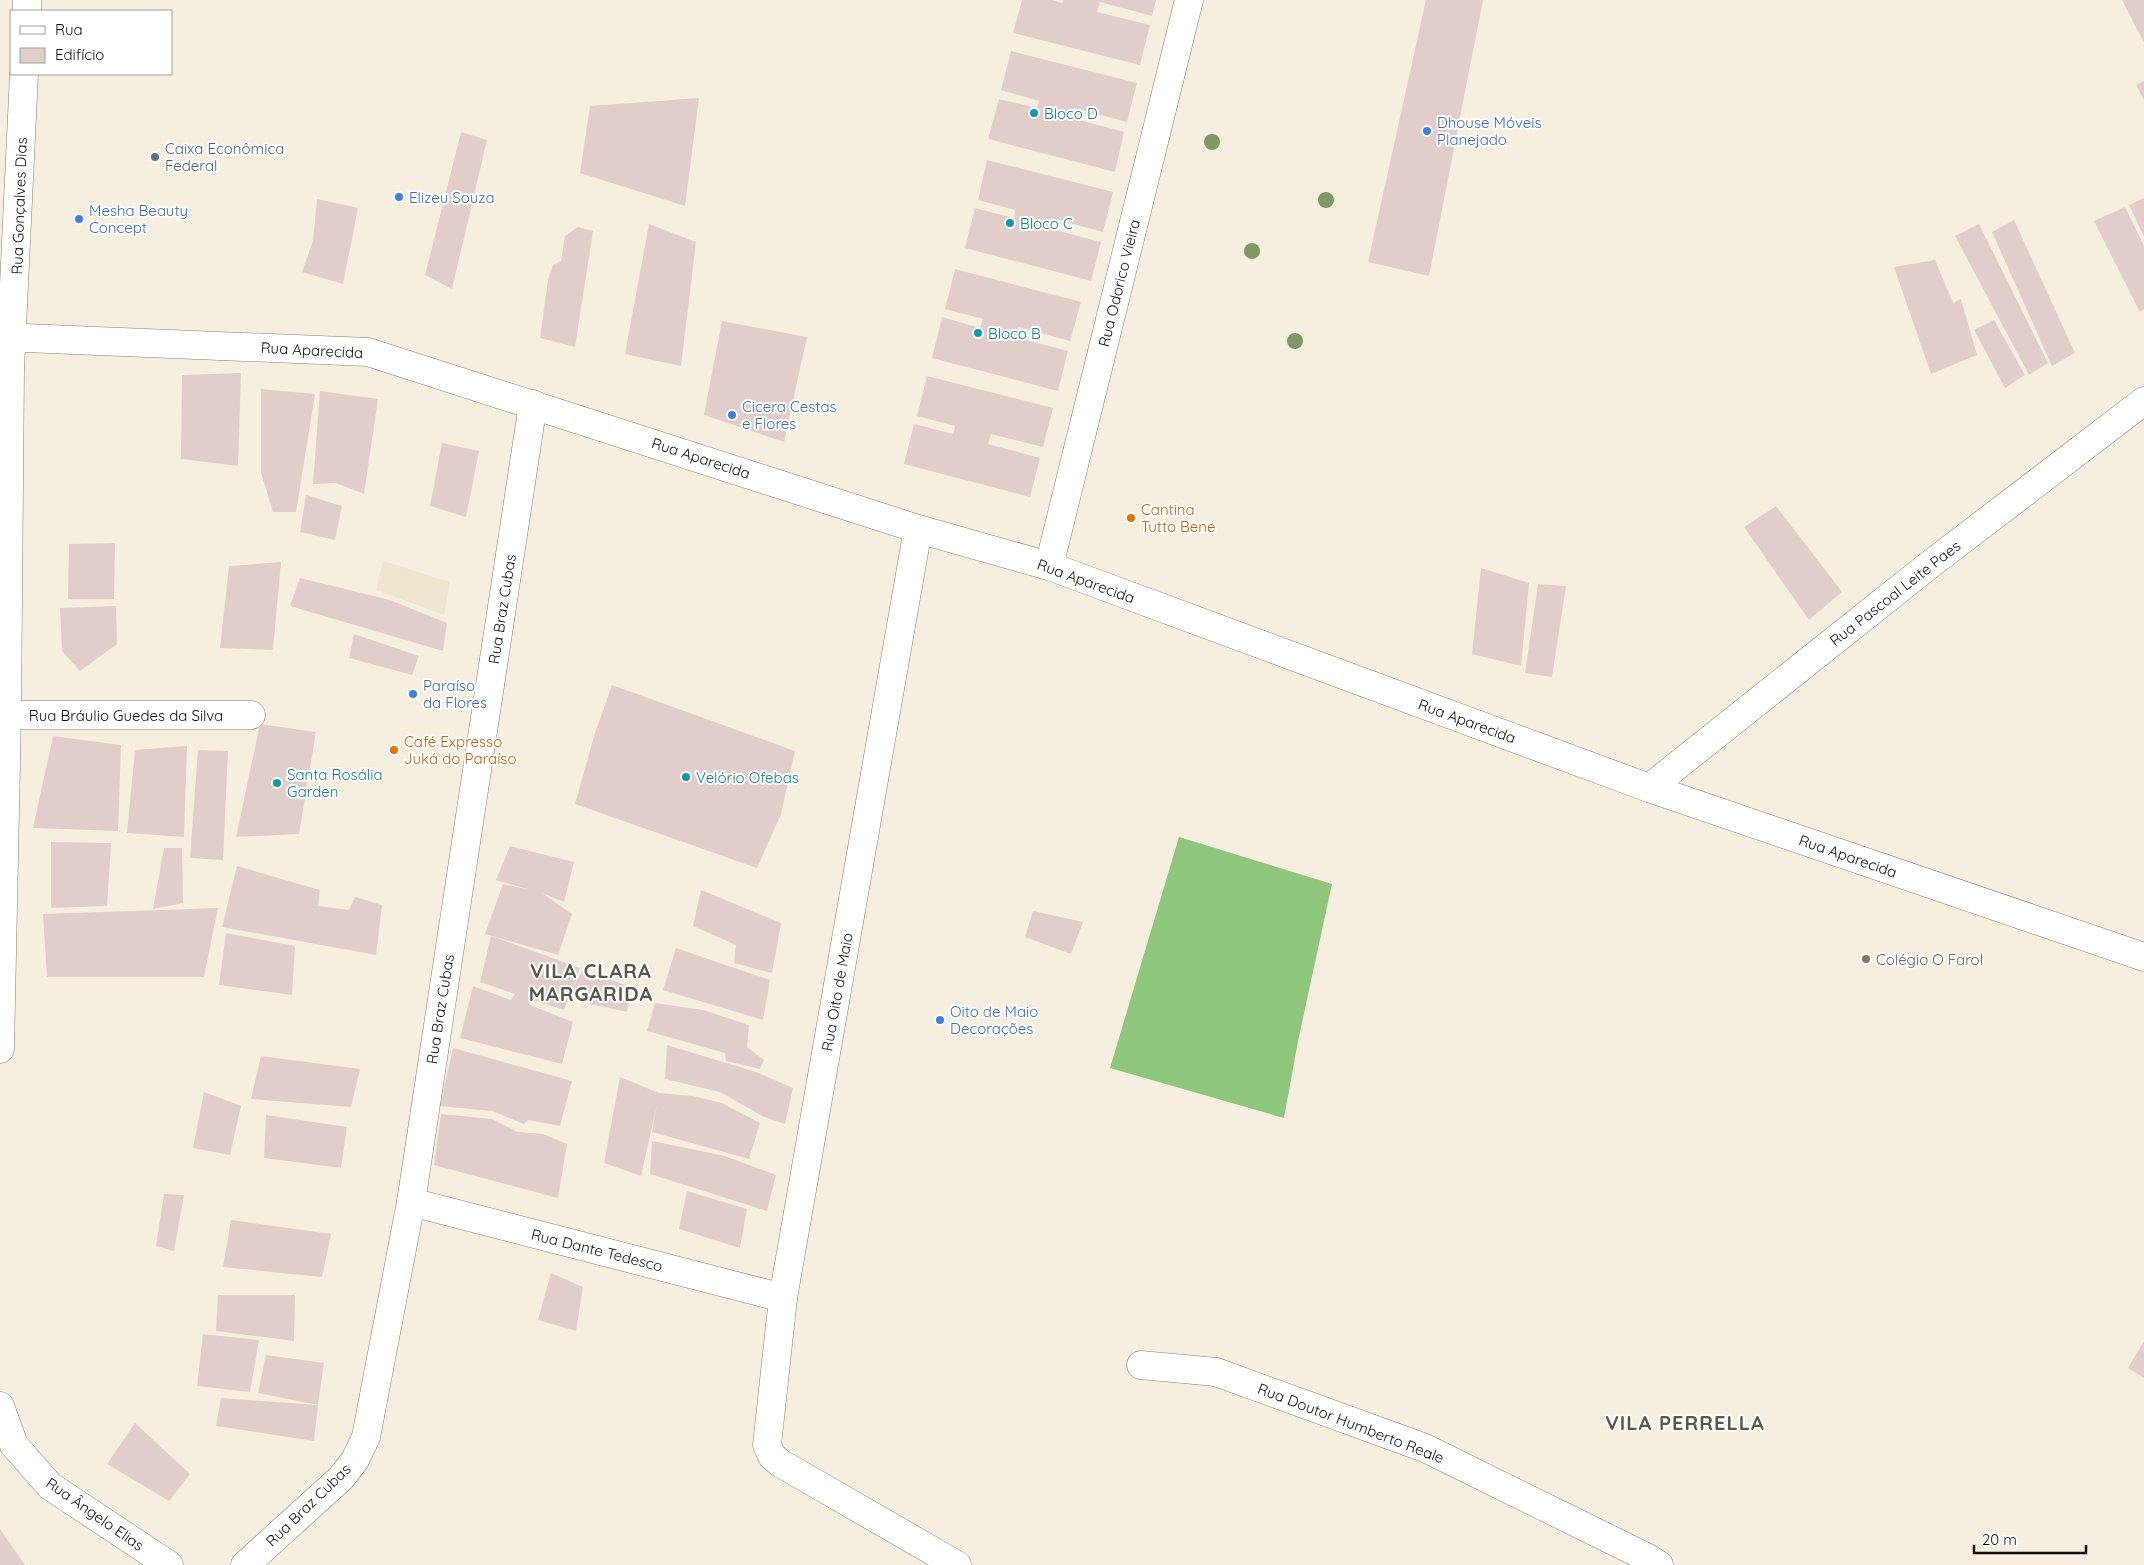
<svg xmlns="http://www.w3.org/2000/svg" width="2144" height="1565" font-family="Quicksand,sans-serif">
<rect width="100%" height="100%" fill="#f6efe0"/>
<polygon fill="#eee5ce" points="383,561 450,582 444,615 376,590"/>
<polygon fill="#8ec67c" points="1179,837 1332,884 1298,1041 1284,1118 1110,1068"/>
<g fill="#e1cecb">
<polygon points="1022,0 1052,0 1062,3 1063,0 1156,0 1152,16 1100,2 1097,12 1150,25 1140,65 1013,33"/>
<polygon points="1426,0 1483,0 1429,276 1368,262"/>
<polygon points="2122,0 2144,0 2144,43"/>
<polygon points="1011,51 1137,83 1127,122 1074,108 1072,118 1124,132 1115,172 988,139 999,99 1037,108 1039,101 1001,90"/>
<polygon points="2144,81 2144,100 2136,85"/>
<polygon points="699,98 685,206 580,173 590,106"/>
<polygon points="461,132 487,140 452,289 425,275"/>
<polygon points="987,160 1113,192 1103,232 1051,218 1048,228 1101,242 1091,281 965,248 975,208 1014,218 1015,210 978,200"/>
<polygon points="2144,198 2144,237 2129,205"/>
<polygon points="317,199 358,208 343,284 302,272 313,241"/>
<polygon points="2125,207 2144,246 2144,309 2140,312 2094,221"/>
<polygon points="2014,220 2075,353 2052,366 1992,232"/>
<polygon points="649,224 696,242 681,366 625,354"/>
<polygon points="1979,224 2048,363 2029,375 1955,236"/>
<polygon points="578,227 593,231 575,347 540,338 548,280 553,265 561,261 565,236"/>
<polygon points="1935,260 1953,303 1961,299 1977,355 1931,374 1894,267"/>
<polygon points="955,269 1081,302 1070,341 1018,327 1015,337 1068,351 1058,391 932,358 942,317 980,328 983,319 945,309"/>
<polygon points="1994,320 2025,375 2005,388 1974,330"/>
<polygon points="722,321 807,337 784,442 704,415"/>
<polygon points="241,373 238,466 181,459 182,375"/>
<polygon points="927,376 1053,408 1043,447 991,434 988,444 1040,458 1030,497 904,464 914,424 953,434 955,426 917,416"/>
<polygon points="261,389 315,394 296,512 273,512 261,473"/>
<polygon points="320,391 378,399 364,494 336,483 313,484"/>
<polygon points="442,443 479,451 466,517 430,506"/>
<polygon points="306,495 342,506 335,540 300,532"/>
<polygon points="1776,506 1842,592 1809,620 1744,527"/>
<polygon points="115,543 114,599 68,599 69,544"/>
<polygon points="281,562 273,650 220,648 229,566"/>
<polygon points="1481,568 1529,583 1521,666 1472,654"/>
<polygon points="300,578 390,600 447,623 443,651 290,606"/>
<polygon points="1538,584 1566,586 1552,677 1525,673"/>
<polygon points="116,606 117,644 80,671 62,651 60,608"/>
<polygon points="354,634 419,656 412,675 349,658"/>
<polygon points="612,685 795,751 781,814 757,868 575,804 594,736"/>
<polygon points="260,724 316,732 299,834 236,837"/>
<polygon points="53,736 121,745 118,831 33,828"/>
<polygon points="187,746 184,837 127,833 135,750"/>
<polygon points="198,750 228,751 223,860 190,858"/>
<polygon points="51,842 111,843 107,906 51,908"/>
<polygon points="510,846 574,862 564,902 542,893 572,914 558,955 485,934 503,884 531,890 496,880"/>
<polygon points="164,848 182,848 183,903 153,909"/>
<polygon points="237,866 320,890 318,906 349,910 355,897 382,905 376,955 222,927"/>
<polygon points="701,890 781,923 772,973 734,963 736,945 693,926"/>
<polygon points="218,908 204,977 47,977 43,914"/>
<polygon points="1033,911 1083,922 1071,954 1025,937"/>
<polygon points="226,933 295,946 292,995 219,985"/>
<polygon points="491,936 580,968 564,1010 530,999 530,1005 573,1022 562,1064 460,1038 473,986 511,1000 515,994 480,982"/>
<polygon points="676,948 770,980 763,1020 663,990"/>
<polygon points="583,970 631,987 627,1012 590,1004 591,997 570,992"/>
<polygon points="655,1003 703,1010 749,1025 747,1047 764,1060 760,1069 726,1061 725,1053 647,1031"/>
<polygon points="667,1045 756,1072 793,1088 785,1124 764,1117 720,1092 665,1079"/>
<polygon points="453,1048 572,1081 560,1126 528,1120 524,1124 492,1111 440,1106"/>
<polygon points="261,1056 360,1069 351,1107 251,1099"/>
<polygon points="620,1077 659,1093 693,1096 722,1103 760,1123 749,1159 652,1132 657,1105 641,1176 604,1163"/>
<polygon points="204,1092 241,1106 230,1155 193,1148"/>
<polygon points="441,1114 492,1119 518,1132 543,1134 567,1144 558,1198 434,1165"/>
<polygon points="266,1115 347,1127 341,1168 264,1158"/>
<polygon points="652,1141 725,1156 776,1175 767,1211 650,1174"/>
<polygon points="687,1191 747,1209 740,1248 679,1229"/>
<polygon points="164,1194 184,1195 174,1251 156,1246"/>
<polygon points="231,1220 331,1234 322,1277 223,1267"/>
<polygon points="551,1273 583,1287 576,1331 538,1320"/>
<polygon points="218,1295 295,1295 294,1341 216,1331"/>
<polygon points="203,1334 259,1340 250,1392 197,1386"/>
<polygon points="2144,1341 2144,1378 2128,1368"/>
<polygon points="266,1355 324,1363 318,1405 258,1393"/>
<polygon points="221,1398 318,1405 314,1441 216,1426"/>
<polygon points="135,1423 190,1474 169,1501 107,1464"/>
<polygon points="0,1529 25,1565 0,1565"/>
</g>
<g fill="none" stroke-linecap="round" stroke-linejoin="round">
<g stroke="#847e70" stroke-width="29">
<g id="minor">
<polyline points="27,11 27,0"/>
<polyline points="918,529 783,1298 767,1445 772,1456 780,1463 957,1565"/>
<polyline points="1049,566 1189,0"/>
<polyline points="0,715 251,715"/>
<polyline points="0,1049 7,716 10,369 24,74"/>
<polyline points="411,1202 783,1298"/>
<polyline points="1141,1365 1216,1372 1425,1448 1648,1558 1659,1565"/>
<polyline points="0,1406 14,1445 50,1486 169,1565"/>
<polyline points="245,1565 341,1478 355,1460 366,1437 411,1202 533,404"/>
</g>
</g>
<g stroke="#847e70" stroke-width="29">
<g id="tertiary">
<polyline points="0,337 368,352 918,529 1049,566 1649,788 2144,957"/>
<polyline points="1649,788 1928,566 2144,401"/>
</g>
</g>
<use href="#minor" stroke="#fff" stroke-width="28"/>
<use href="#tertiary" stroke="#fff" stroke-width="28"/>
</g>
<g fill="#7f9966">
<circle cx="1212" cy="142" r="8"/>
<circle cx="1326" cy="200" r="8"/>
<circle cx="1252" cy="251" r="8"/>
<circle cx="1295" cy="341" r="8"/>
</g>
<g fill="#0f9aa8" stroke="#fff" stroke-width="2">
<circle cx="1034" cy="113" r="5"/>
<circle cx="1010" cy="223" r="5"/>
<circle cx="978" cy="333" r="5"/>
<circle cx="686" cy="777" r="5"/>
<circle cx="277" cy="783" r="5"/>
</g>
<g fill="#3f7fe0" stroke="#fff" stroke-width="2">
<circle cx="1427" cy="131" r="5"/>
<circle cx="399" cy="197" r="5"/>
<circle cx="79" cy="219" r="5"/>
<circle cx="732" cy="415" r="5"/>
<circle cx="413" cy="694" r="5"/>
<circle cx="940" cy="1020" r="5"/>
</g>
<circle fill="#5c6f8a" stroke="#fff" stroke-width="2" cx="155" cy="157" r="5"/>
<g fill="#e8710a" stroke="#fff" stroke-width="2">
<circle cx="1131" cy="518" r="5"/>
<circle cx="394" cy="750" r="5"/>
</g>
<circle fill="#8d6e63" stroke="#fff" stroke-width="2" cx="1866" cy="959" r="5"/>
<g text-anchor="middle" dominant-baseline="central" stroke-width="4" stroke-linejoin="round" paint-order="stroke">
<g font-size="15" fill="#0d838f" stroke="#fff" text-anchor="start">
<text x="1044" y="113">Bloco D</text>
<text x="1020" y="223">Bloco C</text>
<text x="988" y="333">Bloco B</text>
<text x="287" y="774">Santa Rosália<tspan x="287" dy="17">Garden</tspan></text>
<text x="696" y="777">Velório Ofebas</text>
</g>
<g font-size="15" fill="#366cbe" stroke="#fff" text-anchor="start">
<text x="1437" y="122">Dhouse Móveis<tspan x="1437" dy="17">Planejado</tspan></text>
<text x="409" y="197">Elizeu Souza</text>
<text x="89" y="210">Mesha Beauty<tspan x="89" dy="17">Concept</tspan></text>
<text x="742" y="406">Cicera Cestas<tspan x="742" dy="17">e Flores</tspan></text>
<text x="423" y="685">Paraíso<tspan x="423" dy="17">da Flores</tspan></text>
<text x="950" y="1011">Oito de Maio<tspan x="950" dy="17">Decorações</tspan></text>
</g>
<g font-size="15" fill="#4e5e75" stroke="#fff" text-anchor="start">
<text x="165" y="148">Caixa Econômica<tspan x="165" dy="17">Federal</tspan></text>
</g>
<g font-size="15" fill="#100d08" stroke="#fff">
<text transform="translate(19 206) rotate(-88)">Rua Gonçalves Dias</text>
<text transform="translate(1119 283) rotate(-76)">Rua Odorico Vieira</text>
<text transform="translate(312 350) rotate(3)">Rua Aparecida</text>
<text transform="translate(701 458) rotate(18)">Rua Aparecida</text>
<text transform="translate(1086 581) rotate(20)">Rua Aparecida</text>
<text transform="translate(1895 593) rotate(-38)">Rua Pascoal Leite Paes</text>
<text transform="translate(502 609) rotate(-81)">Rua Braz Cubas</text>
<text x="126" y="715">Rua Bráulio Guedes da Silva</text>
<text transform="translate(1467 721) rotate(20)">Rua Aparecida</text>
<text transform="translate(1848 856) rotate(19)">Rua Aparecida</text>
<text transform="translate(837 992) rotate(-80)">Rua Oito de Maio</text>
<text transform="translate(440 1009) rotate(-81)">Rua Braz Cubas</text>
<text transform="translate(597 1250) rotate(14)">Rua Dante Tedesco</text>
<text transform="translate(1351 1423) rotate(21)">Rua Doutor Humberto Reale</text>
<text transform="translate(308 1505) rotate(-44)">Rua Braz Cubas</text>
<text transform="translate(95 1514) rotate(35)">Rua Ângelo Elias</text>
</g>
<g font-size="15" fill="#c56008" stroke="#fff" text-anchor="start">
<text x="1141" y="509">Cantina<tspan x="1141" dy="17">Tutto Bene</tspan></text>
<text x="404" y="741">Café Expresso<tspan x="404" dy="17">Juká do Paraíso</tspan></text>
</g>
<g font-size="15" fill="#785e54" stroke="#fff" text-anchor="start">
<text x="1876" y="959">Colégio O Farol</text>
</g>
<g font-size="20" font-weight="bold" letter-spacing="1" fill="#5c5649" stroke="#fff">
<text x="591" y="970">VILA CLARA<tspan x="591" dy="23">MARGARIDA</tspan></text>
<text x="1685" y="1422">VILA PERRELLA</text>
</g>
</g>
<rect x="10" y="10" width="162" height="65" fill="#ffffff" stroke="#9f9e9c"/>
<rect x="20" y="26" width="25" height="8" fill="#ffffff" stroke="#9f9e9c"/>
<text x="55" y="35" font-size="15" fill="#100d08">Rua</text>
<rect x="20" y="48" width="25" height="15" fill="#e1cecb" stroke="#9f9e9c"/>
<text x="55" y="60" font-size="15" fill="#100d08">Edifício</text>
<path d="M1974 1545v8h112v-8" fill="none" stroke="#100d08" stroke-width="2.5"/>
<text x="1982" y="1545" font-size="15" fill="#100d08" stroke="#ffffff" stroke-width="4" paint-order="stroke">20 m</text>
</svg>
